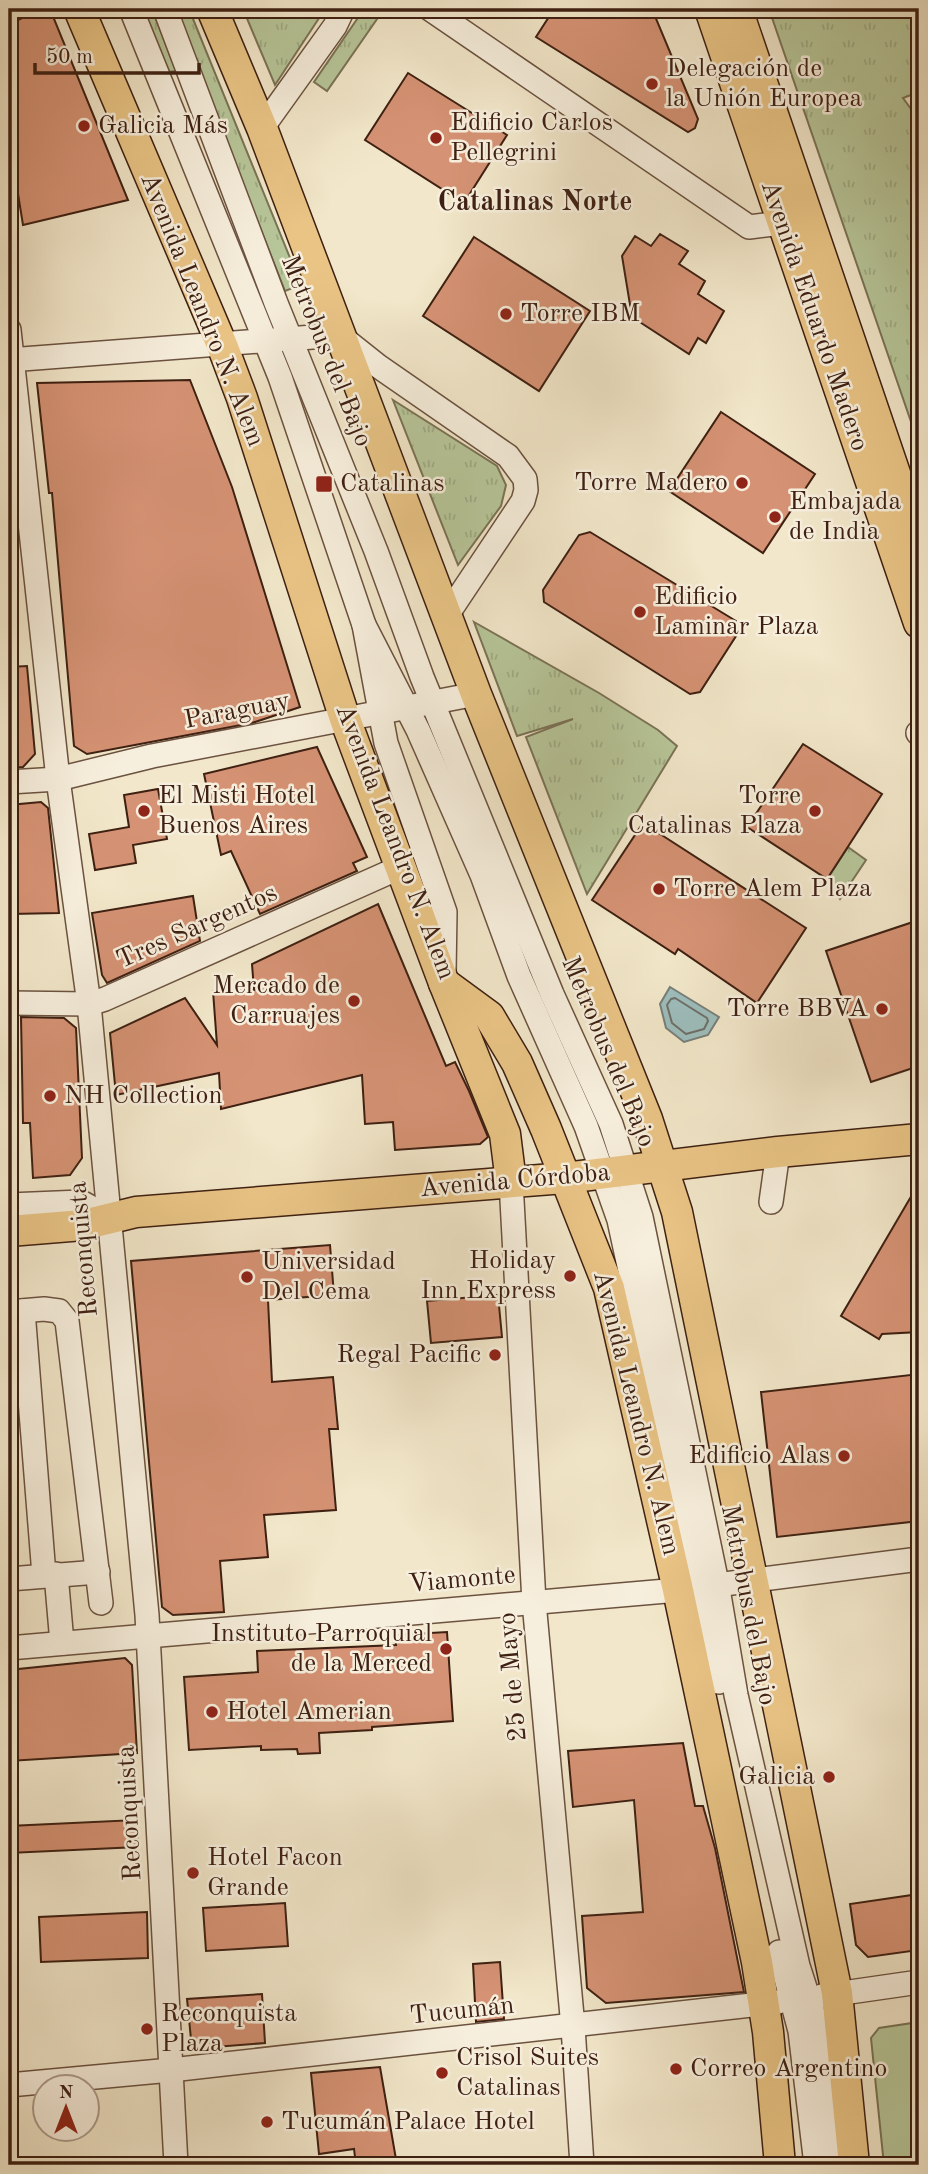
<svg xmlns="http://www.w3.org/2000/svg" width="928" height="2174" font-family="'Old Standard TT',serif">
<defs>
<pattern id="grass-tufts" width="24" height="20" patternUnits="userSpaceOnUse" patternTransform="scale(1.75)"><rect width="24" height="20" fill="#b7c699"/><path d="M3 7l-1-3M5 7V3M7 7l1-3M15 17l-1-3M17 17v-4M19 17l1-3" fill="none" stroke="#9eaa83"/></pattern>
</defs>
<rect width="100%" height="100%" fill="#f2e7ca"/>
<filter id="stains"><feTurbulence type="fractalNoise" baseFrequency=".00286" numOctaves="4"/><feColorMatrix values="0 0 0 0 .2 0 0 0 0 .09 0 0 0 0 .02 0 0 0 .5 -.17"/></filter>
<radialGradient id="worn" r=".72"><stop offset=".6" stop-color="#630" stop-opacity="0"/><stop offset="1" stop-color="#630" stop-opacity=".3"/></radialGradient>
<g fill="url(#grass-tufts)" stroke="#7a7356" stroke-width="2">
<polygon points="143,9 152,9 176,71 168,72"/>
<polygon points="174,9 189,9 301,285 285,291"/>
<polygon points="243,9 325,9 275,85"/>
<polygon points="364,9 384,9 327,91 314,82"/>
<polygon points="769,9 908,9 919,39 919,92 903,98 919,120 919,445"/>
<polygon points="393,400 497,466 506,485 501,506 458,565"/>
<polygon points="474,622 599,693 658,730 677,746 587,894 526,737 573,719 517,736"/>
<polygon points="848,847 866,860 840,899 827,879"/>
</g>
<polygon fill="#b7c699" stroke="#7a7356" stroke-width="2" points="919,2022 919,2165 884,2165 871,2038 879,2028"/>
<polygon fill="#9dbebd" stroke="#777f79" stroke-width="2" points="670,987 719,1017 708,1035 684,1042 666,1028 660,1004"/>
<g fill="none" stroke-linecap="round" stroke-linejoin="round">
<polygon stroke="#6e6f68" stroke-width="2" points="675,998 707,1018 708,1021 704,1029 686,1034 672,1023 667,1005 671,999"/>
</g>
<g fill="#d59274" stroke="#3e2012" stroke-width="2">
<polygon points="42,9 50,9 128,200 23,225 9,138 9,24"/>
<polygon points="554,9 652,9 698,119 695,128 688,132 536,37"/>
<polygon points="408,73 507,135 464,203 365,140"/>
<polygon points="660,234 688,251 679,264 705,281 698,294 724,311 706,343 698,338 689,354 632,317 622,256 635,236 651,246"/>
<polygon points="474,237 590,311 539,391 423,316"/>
<polygon points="190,380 232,487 300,707 252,723 87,754 74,746 52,493 49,493 37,383"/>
<polygon points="721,412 815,474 763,553 669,491"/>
<polygon points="590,532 736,621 738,633 700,692 690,694 544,602 543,590 579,535"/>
<polygon points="27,666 35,754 23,767 9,768 9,667"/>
<polygon points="803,744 882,794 827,879 747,827"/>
<polygon points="317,747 367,857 353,863 357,871 260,914 231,851 221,855 204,774"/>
<polygon points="158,789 167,839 133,845 136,863 95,870 89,834 129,827 124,795"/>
<polygon points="41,802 48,808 59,913 11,914 9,885 9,805"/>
<polygon points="643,823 806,928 757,1003 678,949 675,954 592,900"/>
<polygon points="193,896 200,941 107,983 102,975 92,913"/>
<polygon points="378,904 446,1066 455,1062 469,1091 488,1137 480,1144 395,1150 393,1122 365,1124 362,1075 221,1109 219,1073 116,1095 110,1033 185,998 217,1045 213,991 254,990 252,964"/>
<polygon points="919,920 919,1066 871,1082 826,951"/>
<polygon points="21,1017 64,1018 76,1028 82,1158 70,1175 33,1178 30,1123 23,1123"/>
<polygon points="919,1183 919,1332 882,1334 879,1339 841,1316"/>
<polygon points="330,1245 334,1295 268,1300 272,1382 333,1377 338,1429 329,1429 336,1510 264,1515 268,1557 220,1561 224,1612 173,1615 162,1607 131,1261"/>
<polygon points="498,1295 502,1337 431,1343 427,1301"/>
<polygon points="919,1374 919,1521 777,1537 761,1392"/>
<polygon points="447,1632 453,1721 372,1727 372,1730 319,1733 320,1753 298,1754 297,1749 261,1750 261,1746 189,1750 184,1677 258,1672 257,1651 396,1645 395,1635"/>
<polygon points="125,1658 132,1665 137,1753 9,1761 9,1670"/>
<polygon points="683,1743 695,1806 703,1806 715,1848 744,1992 606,2003 587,1988 582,1916 643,1912 634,1800 573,1807 568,1751"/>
<polygon points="136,1820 138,1847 9,1853 9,1826"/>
<polygon points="919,1894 919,1950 868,1957 856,1945 850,1904"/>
<polygon points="285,1903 288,1946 206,1951 203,1908"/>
<polygon points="147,1912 148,1958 41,1962 39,1917"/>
<polygon points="500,1962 504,2019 476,2022 473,1964"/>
<polygon points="262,1994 265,2043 202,2048 191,2039 187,1999"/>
<polygon points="380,2067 397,2165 356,2165 354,2149 319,2154 311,2073"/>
</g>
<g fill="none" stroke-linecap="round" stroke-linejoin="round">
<g stroke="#6b5240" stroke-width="26">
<g id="minor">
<polyline points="131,9 280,377 364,625 386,743 445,912 444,973"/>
<polyline points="165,9 276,303 376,551 422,677 552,994 611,1124 641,1217 717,1583 736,1695 798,1966 818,2028 832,2165"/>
<polyline points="430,9 749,227 782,223"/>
<polyline points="262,128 335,26 343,9"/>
<polyline points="9,330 58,779 89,1004 147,1615 176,2165"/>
<polyline points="9,360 339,335 378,366 508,456 525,479 526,490 523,501 447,615"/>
<polyline points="364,625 418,730 482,875 519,976 586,1126 619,1220 719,1682"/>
<polyline points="918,733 919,733"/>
<polyline points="9,782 58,779 152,756 476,694"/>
<polyline points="9,1003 89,1004 105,999 401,867"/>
<polyline points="511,1182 534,1602 573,2027 582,2165"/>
<polyline points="771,1202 778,1152"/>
<polyline points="9,1205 81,1202 110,1218"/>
<polyline points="23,1311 44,1575"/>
<polyline points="9,1312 44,1309 59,1311 67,1321 101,1603"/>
<polyline points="56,1574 62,1643"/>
<polyline points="9,1579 98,1572"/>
<polyline points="9,1648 678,1590 919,1559"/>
<polyline points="779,1952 800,2031 816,2165"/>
<polyline points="822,1996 919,1982"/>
<polyline points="9,2085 171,2070 778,2002"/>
</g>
</g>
<g stroke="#3e2012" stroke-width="33">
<g id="major">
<polyline points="79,9 222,345 242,398 345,719 444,983 505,1134 511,1182"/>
<polyline points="212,9 262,128 476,694 647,1119 677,1212 837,1993 854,2165"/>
<polyline points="710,9 919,623"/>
<polyline points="737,9 919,544"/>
<polyline points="444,983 489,1016 517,1063 546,1129 609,1288 678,1590 757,1962 768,2032 780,2165"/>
<polyline points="9,1231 83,1225 136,1212 565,1178 778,1152 919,1139"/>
</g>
</g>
<use href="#minor" stroke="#f7efdd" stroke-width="23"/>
<use href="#major" stroke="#e9c485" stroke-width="30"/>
</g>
<g fill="#8f2418" stroke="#f7efdd" stroke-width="2.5">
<circle cx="652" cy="84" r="7"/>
<circle cx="84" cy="126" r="7"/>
<circle cx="436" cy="138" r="7"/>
<circle cx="506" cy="314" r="7"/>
<circle cx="742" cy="483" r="7"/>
<rect x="315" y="475" width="18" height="18" rx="3.5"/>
<circle cx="775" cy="517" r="7"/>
<circle cx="640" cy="612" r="7"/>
<circle cx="144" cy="811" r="7"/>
<circle cx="815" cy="811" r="7"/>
<circle cx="659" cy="889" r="7"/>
<circle cx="354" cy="1001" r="7"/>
<circle cx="882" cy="1009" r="7"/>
<circle cx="50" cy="1096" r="7"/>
<circle cx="570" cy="1276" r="7"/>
<circle cx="247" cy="1277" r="7"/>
<circle cx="495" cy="1355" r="7"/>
<circle cx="844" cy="1456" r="7"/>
<circle cx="446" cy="1649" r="7"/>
<circle cx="212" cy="1712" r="7"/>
<circle cx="829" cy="1777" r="7"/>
<circle cx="193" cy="1873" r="7"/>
<circle cx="147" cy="2029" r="7"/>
<circle cx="676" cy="2069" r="7"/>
<circle cx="442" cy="2073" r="7"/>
<circle cx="267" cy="2122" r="7"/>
</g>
<g text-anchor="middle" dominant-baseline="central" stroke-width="5" stroke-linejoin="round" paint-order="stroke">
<g font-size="26" fill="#3e2012" stroke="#f7efdd" text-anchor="start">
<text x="666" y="69">Delegación de<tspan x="666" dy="30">la Unión Europea</tspan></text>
<text x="450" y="123">Edificio Carlos<tspan x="450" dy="30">Pellegrini</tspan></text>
<text x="98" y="126">Galicia Más</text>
<text x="520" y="314">Torre IBM</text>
<text x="728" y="483" text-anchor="end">Torre Madero</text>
<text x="340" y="484">Catalinas</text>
<text x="789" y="502">Embajada<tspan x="789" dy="30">de India</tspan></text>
<text x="654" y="597">Edificio<tspan x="654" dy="30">Laminar Plaza</tspan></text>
<text x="158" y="796">El Misti Hotel<tspan x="158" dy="30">Buenos Aires</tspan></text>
<text x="801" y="796" text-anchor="end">Torre<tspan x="801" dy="30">Catalinas Plaza</tspan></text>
<text x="673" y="889">Torre Alem Plaza</text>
<text x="340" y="986" text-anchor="end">Mercado de<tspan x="340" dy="30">Carruajes</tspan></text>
<text x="868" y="1009" text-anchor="end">Torre BBVA</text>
<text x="64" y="1096">NH Collection</text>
<text x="556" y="1261" text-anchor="end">Holiday<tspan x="556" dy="30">Inn Express</tspan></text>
<text x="261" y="1262">Universidad<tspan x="261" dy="30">Del Cema</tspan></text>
<text x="481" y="1355" text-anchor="end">Regal Pacific</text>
<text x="830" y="1456" text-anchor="end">Edificio Alas</text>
<text x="432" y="1634" text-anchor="end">Instituto Parroquial<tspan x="432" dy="30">de la Merced</tspan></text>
<text x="226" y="1712">Hotel Amerian</text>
<text x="815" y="1777" text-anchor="end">Galicia</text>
<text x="207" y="1858">Hotel Facon<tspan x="207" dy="30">Grande</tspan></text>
<text x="161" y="2014">Reconquista<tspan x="161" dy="30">Plaza</tspan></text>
<text x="456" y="2058">Crisol Suites<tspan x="456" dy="30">Catalinas</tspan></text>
<text x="690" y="2069">Correo Argentino</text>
<text x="281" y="2122">Tucumán Palace Hotel</text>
</g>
<g font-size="26" fill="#3e2012" stroke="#f7efdd">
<text transform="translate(202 310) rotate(68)">Avenida Leandro N. Alem</text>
<text transform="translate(814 316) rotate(71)">Avenida Eduardo Madero</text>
<text transform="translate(326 351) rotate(68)">Metrobus del Bajo</text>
<text transform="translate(237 711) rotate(-11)">Paraguay</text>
<text transform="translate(395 842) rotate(69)">Avenida Leandro N. Alem</text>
<text transform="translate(197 927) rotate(-24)">Tres Sargentos</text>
<text transform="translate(608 1052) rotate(67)">Metrobus del Bajo</text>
<text transform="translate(515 1181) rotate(-5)">Avenida Córdoba</text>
<text transform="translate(84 1249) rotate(-95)">Reconquista</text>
<text transform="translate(636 1413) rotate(76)">Avenida Leandro N. Alem</text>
<text transform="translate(462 1580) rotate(-5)">Viamonte</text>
<text transform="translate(748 1605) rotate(79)">Metrobus del Bajo</text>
<text transform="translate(513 1677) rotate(-95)">25 de Mayo</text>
<text transform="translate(130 1813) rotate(-93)">Reconquista</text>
<text transform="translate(462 2011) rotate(-6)">Tucumán</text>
</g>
<g font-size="28" font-weight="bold" fill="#3e2012" stroke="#f7efdd">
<text x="535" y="203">Catalinas Norte</text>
</g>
</g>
<rect width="928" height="2174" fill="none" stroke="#f2e7ca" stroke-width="35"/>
<rect x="10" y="10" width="907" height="2153" fill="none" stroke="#3e2012" stroke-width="3.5"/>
<rect x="18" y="18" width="893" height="2139" fill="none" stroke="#3e2012" stroke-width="2"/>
<g transform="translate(66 2108)"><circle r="33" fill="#f7efdd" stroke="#ad9c8c" stroke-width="2"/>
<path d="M0-5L12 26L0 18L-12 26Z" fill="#8f2418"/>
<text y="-10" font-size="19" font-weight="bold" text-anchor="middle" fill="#3e2012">N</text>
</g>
<path d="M35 63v10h164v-10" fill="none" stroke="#3e2012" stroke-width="3.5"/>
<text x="46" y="63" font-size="21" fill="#3e2012" stroke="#f7efdd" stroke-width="5" paint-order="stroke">50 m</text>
<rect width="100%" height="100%" filter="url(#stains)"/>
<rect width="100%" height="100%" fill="url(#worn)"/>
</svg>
